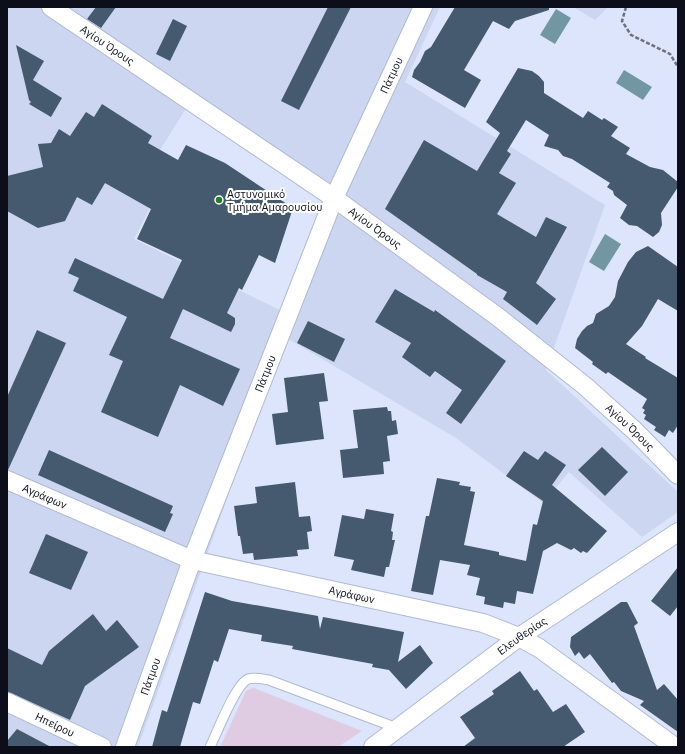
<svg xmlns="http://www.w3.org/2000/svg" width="685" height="754" font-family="'IBM Plex Sans',sans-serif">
<rect width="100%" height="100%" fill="#dde5fc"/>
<g fill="#ccd6f1" fill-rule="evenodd">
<path d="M7,7H440L405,82L605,205L546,370L678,492V512L642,537L569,472L543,503L456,438L285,337L138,747H7ZM187,107L334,206L292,316L134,239L157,194L143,177Z"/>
<polygon points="573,7 608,7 595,20"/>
</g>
<polygon fill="#e0cce2" points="253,688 254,688 362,731 338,747 220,747 246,691"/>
<g fill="#7297a3">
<polygon points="556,9 571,18 555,44 540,35"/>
<polygon points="624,70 652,87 643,100 616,83"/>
<polygon points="605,234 621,244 604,271 589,262"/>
</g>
<g fill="#455a6e">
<polygon points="96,7 116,7 101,28 87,19"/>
<polygon points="328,7 351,7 299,110 281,101"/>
<polygon points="455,7 549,7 549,10 515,21 509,29 493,21 464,70 481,80 465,108 412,77 414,70 420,62 425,51 431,47"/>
<polygon points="173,19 187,26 170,61 156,54"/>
<polygon points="16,45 44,61 33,80 62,98 51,117 29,104 31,102 29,100"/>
<polygon points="518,68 532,71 539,76 544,82 544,93 583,118 588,111 602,120 604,118 618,127 611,136 630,148 626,154 650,167 663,170 678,182 678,187 661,213 662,225 659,232 653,237 637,226 629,225 620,218 627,205 614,195 613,191 607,187 610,183 572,159 563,156 558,150 544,146 549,135 526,120 507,151 511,154 499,173 516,183 497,214 536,237 546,217 567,227 536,283 556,299 537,325 503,299 507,292 477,275 477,274 385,209 424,140 477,171 500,133 486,122"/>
<polygon points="102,104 152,136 148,143 178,160 186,145 225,163 293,208 275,263 259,255 242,290 239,288 227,313 235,318 235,324 231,332 183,309 170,338 240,369 223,406 180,385 158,437 101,412 123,361 109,355 127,317 73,291 79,278 68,273 75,258 163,299 182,260 137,239 151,209 105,183 92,205 77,197 65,221 38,228 7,211 7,176 43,167 38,144 51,143 59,129 70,136 86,112 94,117"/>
<polygon points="648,246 678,267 678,311 658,299 642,326 626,344 646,357 645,358 678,378 678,425 673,433 669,430 665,437 654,430 656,427 644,419 646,415 643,413 645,410 642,408 647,399 608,372 606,374 592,364 593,362 575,348 577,339 582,331 587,326 593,323 596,314 609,306 615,297 618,281 628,262 636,252"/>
<polygon points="395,289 434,312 435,310 506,361 461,424 446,413 462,390 435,371 430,377 402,357 411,343 375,322"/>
<polygon points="308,321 345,339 334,362 297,343"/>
<polygon points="37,330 66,343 8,470 7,470 7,397"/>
<polygon points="324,373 328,401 319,402 324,439 276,445 272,414 288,412 284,378"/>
<polygon points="387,407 388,411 391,411 392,421 396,420 398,434 387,436 390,461 383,462 384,474 343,478 340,450 358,448 353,410"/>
<polygon points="602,447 628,472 605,496 578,470"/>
<polygon points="49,450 173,506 170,513 173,514 165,532 38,475"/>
<polygon points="524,451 538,460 545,451 566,465 552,485 607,531 587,553 583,551 581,553 574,548 571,550 557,543 543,551 533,594 517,591 515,604 504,602 503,608 484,604 485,597 476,595 480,578 467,575 470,565 440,560 433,595 411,591 426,516 429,516 437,478 460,482 459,485 471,487 470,491 475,492 464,545 499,552 499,555 526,561 533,524 537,525 543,501 506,476"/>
<polygon points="295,482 299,517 310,516 312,531 307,532 309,549 297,550 298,556 254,560 253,553 243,554 240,536 238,536 234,506 257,503 255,487"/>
<polygon points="366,509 394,514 391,531 393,532 392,540 395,540 389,567 386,567 384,577 351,570 354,560 334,556 342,515 364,519"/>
<polygon points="46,534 88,552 71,590 29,573"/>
<polygon points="678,567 678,606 670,616 651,601"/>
<polygon points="205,592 232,601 318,616 320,629 323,617 404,632 398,662 420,645 433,663 406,689 389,670 372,667 373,664 292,649 293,646 261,641 262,635 229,629 218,662 214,660 200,704 193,702 180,747 152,747 162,710 167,712"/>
<polygon points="621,602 627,602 638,623 634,626 657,690 664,684 678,700 678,732 640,705 644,701 621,691 614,682 612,683 590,654 584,659 579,652 575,656 570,647 571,637"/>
<polygon points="93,614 106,631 117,620 139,647 85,686 70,720 11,693 7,692 7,648 42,665 49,651"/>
<polygon points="520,671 534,691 537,689 553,712 566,704 585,732 563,747 463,747 475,738 460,717 494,694 492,691"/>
<polygon points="17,729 51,747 7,747 7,741"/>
</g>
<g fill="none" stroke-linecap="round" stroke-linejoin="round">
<g stroke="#b0b9d4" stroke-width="11">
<path id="lane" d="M210,747C217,733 235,685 248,679C254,677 263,679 269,680L397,728"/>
</g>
<g stroke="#b0b9d4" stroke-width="20">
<g id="street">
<path id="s1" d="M51,7L334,198L498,317L585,386L635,431L678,475"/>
<path id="s2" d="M7,480L192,560L483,623L519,637L539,648L675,747"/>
<path id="s3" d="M7,702L102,747"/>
<path id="s4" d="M125,747L192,560L334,198L423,7"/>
<path id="s5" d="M373,747L519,637L678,532"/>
</g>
</g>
<polyline stroke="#6b7080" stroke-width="2.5" stroke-dasharray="4 2" stroke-linecap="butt" points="626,7 622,21 631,35 670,54 678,67"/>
<use href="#lane" stroke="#fff" stroke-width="9"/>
<use href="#street" stroke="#fff" stroke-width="18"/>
</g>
<circle fill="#257e2c" stroke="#fff" stroke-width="1.5" cx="219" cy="200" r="4"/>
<g text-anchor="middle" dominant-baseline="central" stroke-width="4" stroke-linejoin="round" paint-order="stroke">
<g font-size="11" fill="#0c0f19" stroke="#fff">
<text stroke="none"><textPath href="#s1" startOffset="68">Αγίου Όρους</textPath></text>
<text stroke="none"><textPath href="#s4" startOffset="723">Πάτμου</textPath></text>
<text stroke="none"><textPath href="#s1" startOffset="392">Αγίου Όρους</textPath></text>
<text stroke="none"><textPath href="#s4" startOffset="399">Πάτμου</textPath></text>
<text stroke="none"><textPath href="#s1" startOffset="716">Αγίου Όρους</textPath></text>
<text stroke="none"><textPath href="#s2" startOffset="41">Αγράφων</textPath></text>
<text stroke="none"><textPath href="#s2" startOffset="365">Αγράφων</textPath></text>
<text stroke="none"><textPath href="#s5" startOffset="186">Ελευθερίας</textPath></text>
<text stroke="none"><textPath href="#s4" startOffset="75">Πάτμου</textPath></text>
<text stroke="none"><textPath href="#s3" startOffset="53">Ηπείρου</textPath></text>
</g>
<g font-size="11" fill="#0c0f19" stroke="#fff" text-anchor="start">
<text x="227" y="194">Αστυνομικό<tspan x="227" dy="13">Τμήμα Αμαρουσίου</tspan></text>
</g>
</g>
<rect width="685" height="754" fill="none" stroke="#0c0f19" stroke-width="16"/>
</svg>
